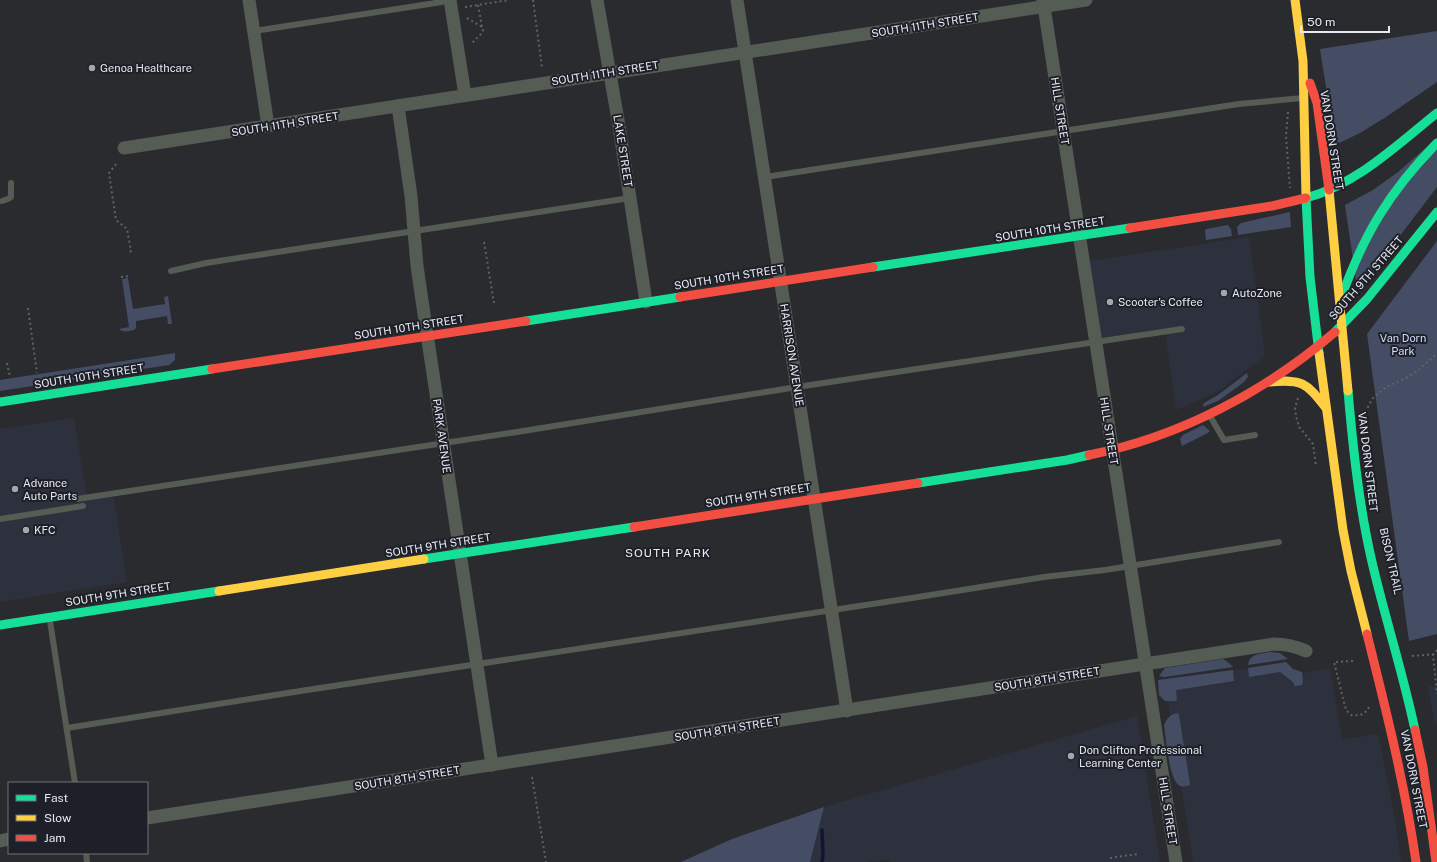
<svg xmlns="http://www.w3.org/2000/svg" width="1437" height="862" font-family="'Public Sans',sans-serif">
<rect width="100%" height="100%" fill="#2a2b2f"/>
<g fill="#2d313e">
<polygon points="1249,237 1265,356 1217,392 1176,410 1165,332 1095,343 1083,262"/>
<polygon points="74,418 87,497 113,493 127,582 0,602 0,429"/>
<polygon points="1284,663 1297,674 1330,668 1342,740 1378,734 1395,818 1401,862 1193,862 1165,681"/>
<polygon points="1437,684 1437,725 1434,720 1428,687"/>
<polygon points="1137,716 1160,862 890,862 889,859 868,862 810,862 824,807"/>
</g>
<g fill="#454d65">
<polygon points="1437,31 1437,82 1386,117 1360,133 1335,145 1320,49"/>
<polygon points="1437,138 1437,187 1396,241 1357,287 1345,205 1373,190 1398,172"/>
<polygon points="1290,212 1291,227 1238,235 1237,227 1241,223"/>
<polygon points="1228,225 1231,229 1232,236 1206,240 1205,231 1206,229"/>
<polygon points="1437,241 1437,634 1409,641 1367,334"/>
<path d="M128,278L133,309L165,304L164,297L168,296L172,324H168L167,316L136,321V328L134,330C129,331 123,333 119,329L129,327L122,279Z"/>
<polygon points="175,353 175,360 169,365 0,391 0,380"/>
<polygon points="1247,373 1248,377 1244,382 1218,401 1203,407 1204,403 1218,395"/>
<polygon points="1203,425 1210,431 1208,433 1182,446 1180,439 1183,435"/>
<path d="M1270,652L1280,653L1288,659L1248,665C1250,653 1260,654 1270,652Z"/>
<polygon points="1223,659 1229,663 1233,667 1165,677 1159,676 1165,668"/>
<polygon points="1286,662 1293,669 1302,672 1303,682 1302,685 1294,686 1294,683 1280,672 1249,677 1248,668"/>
<polygon points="1233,670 1234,681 1176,690 1177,700 1176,701 1165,701 1159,695 1158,680"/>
<path d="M1178,713L1179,715L1190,784V785C1187,786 1183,787 1180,786C1169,781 1166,738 1164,725C1167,719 1169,714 1178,713Z"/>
<polygon points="824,807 810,862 681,862 732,839"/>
</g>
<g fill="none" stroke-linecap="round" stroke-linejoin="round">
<polyline stroke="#0f1439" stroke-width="3.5" points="822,830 823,855 822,862"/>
<g stroke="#5f645f" stroke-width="2" stroke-dasharray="2 3" stroke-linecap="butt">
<polyline points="533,0 542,68"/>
<polyline points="478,5 482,27"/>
<polyline points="465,7 509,0"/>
<polyline points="467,18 482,27 483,30 481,34 471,44"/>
<polyline points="1288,112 1286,136 1290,188"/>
<polyline points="116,164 109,173 116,220 127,229 131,251 128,253"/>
<polyline points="484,242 494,303"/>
<polyline points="121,277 131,276"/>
<polyline points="28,308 37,373"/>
<polyline points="7,363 10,377"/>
<polyline points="1298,398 1295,408 1296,416 1299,427 1313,444 1316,466"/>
<polyline points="1365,412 1373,398 1386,387 1406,378 1420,369 1437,353"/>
<polyline points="1437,650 1433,655 1437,694"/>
<polyline points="1412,656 1437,654"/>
<path d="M1353,661L1334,662L1346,710L1351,715C1359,716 1365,715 1369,707"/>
<polyline points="532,777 546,862"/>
<polyline points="1110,858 1138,854"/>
</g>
<g stroke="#545c53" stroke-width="6">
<polyline points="254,31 442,2 448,0"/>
<polyline points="765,177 1239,104 1303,98"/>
<polyline points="2,201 8,199 11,197 11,183"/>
<polyline points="171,271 206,263 630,198"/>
<polyline points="1210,416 1224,440 1255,435"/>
<polyline points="77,499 517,432 797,387 1182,329"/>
<polyline points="0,519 83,506"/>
<polyline points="50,621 75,783"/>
<polyline points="67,728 294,692 912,598 1044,577 1105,570 1279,542"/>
<polyline points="86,853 87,862"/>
</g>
<g stroke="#545c53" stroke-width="13">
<polyline points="249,0 268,126"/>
<polyline points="450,0 465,95"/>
<polyline points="597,0 618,120 646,302"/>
<polyline points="737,0 847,711"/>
<polyline points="1043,0 1176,862"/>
<polyline points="398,106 411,196 417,266 424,314 492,765"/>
<polyline points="124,148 1086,0"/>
<path d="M147,818L1274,644C1286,644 1295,646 1306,651"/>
<polyline points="0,841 9,839"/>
</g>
<g stroke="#16e098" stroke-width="9">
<polyline points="1306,198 1310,277 1319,353"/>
<path d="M1306,198C1357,184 1397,145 1437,113"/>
<polyline points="873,267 1130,228"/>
<path d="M1341,298C1364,234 1389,192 1437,143"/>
<polyline points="526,321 680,297"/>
<polyline points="1335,332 1367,299 1437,212"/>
<path d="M1348,391C1353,448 1359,506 1372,562C1385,618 1403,673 1415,730"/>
<polyline points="0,402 212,369"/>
<polyline points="918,483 1067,460 1089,455"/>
<polyline points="424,559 634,527"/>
<polyline points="0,625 219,591"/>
</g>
<g stroke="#ffcf43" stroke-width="9">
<polyline points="1295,0 1303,61 1306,198"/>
<polyline points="1329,190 1348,391"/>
<polyline points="1319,353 1343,530 1351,571 1367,634"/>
<path d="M1269,382C1302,379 1306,382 1326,408"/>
<polyline points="219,591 424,559"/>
</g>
<g stroke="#f24e42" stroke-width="9">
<polyline points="1310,83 1317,103 1329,190"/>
<polyline points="1130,228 1272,206 1306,198"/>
<polyline points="680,297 873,267"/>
<polyline points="212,369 526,321"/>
<path d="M1089,455C1179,437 1265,392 1335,332"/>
<polyline points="634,527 918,483"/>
<path d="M1367,634C1386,710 1405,785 1416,862"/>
<polyline points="1415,730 1423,767 1436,862"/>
</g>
</g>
<g fill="#a5a6ac" stroke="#1d2028" stroke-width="1.5">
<circle cx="92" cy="68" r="4"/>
<circle cx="1224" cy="293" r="4"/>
<circle cx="1110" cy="302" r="4"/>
<circle cx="15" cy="489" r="4"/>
<circle cx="26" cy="530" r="4"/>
<circle cx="1071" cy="756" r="4"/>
</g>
<g text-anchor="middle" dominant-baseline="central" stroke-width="4" stroke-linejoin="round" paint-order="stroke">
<g font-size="11" fill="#e7e9ef" stroke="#1d2028">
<text transform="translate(925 25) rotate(-9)">SOUTH 11TH STREET</text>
<text transform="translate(605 73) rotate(-9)">SOUTH 11TH STREET</text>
<text transform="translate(1060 111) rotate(81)">HILL STREET</text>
<text transform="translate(285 124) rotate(-9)">SOUTH 11TH STREET</text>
<text transform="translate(1332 140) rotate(81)">VAN DORN STREET</text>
<text transform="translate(623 151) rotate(81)">LAKE STREET</text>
<text transform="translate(1050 229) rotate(-9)">SOUTH 10TH STREET</text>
<text transform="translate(729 277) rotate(-9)">SOUTH 10TH STREET</text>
<text transform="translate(1366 278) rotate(-49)">SOUTH 9TH STREET</text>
<text transform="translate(409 327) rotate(-9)">SOUTH 10TH STREET</text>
<text transform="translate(792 355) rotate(81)">HARRISON AVENUE</text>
<text transform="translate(89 376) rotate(-9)">SOUTH 10TH STREET</text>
<text transform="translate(1109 431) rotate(81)">HILL STREET</text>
<text transform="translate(442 436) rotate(82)">PARK AVENUE</text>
<text transform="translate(1368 462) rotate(83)">VAN DORN STREET</text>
<text transform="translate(758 495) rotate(-9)">SOUTH 9TH STREET</text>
<text transform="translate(438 545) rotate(-9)">SOUTH 9TH STREET</text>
<text transform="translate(1391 561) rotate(77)">BISON TRAIL</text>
<text transform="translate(118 594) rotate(-9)">SOUTH 9TH STREET</text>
<text transform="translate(1047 679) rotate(-9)">SOUTH 8TH STREET</text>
<text transform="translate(727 729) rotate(-9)">SOUTH 8TH STREET</text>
<text transform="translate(407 778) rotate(-9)">SOUTH 8TH STREET</text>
<text transform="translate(1414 779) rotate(79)">VAN DORN STREET</text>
<text transform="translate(1168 811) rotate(81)">HILL STREET</text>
</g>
<g font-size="11" fill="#e7e9ef" stroke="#1d2028" text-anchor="start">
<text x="100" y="68">Genoa Healthcare</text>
<text x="1232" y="293">AutoZone</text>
<text x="1118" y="302">Scooter's Coffee</text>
<text x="23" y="483">Advance<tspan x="23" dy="13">Auto Parts</tspan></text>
<text x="34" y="530">KFC</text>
<text x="1079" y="750">Don Clifton Professional<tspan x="1079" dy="13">Learning Center</tspan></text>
</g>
<g font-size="11" fill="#d3ddfb" stroke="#1d2028">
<text x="1403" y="338">Van Dorn<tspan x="1403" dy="13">Park</tspan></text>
</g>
<g font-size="12" letter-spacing="1" fill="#e7e9ef" stroke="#1d2028">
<text x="668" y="553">SOUTH PARK</text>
</g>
</g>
<rect x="8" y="782" width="140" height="72" fill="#1d2028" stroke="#6e7078"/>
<rect x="16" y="795" width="20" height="6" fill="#16e098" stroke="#6e7078"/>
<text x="44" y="802" font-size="12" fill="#e7e9ef">Fast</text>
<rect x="16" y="815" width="20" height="6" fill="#ffcf43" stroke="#6e7078"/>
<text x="44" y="822" font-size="12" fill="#e7e9ef">Slow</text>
<rect x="16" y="835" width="20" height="6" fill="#f24e42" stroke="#6e7078"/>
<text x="44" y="842" font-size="12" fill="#e7e9ef">Jam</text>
<path d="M1301 26v6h88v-6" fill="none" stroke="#e7e9ef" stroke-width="2"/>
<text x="1307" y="26" font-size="12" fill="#e7e9ef" stroke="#1d2028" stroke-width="3" paint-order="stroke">50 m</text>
</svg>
